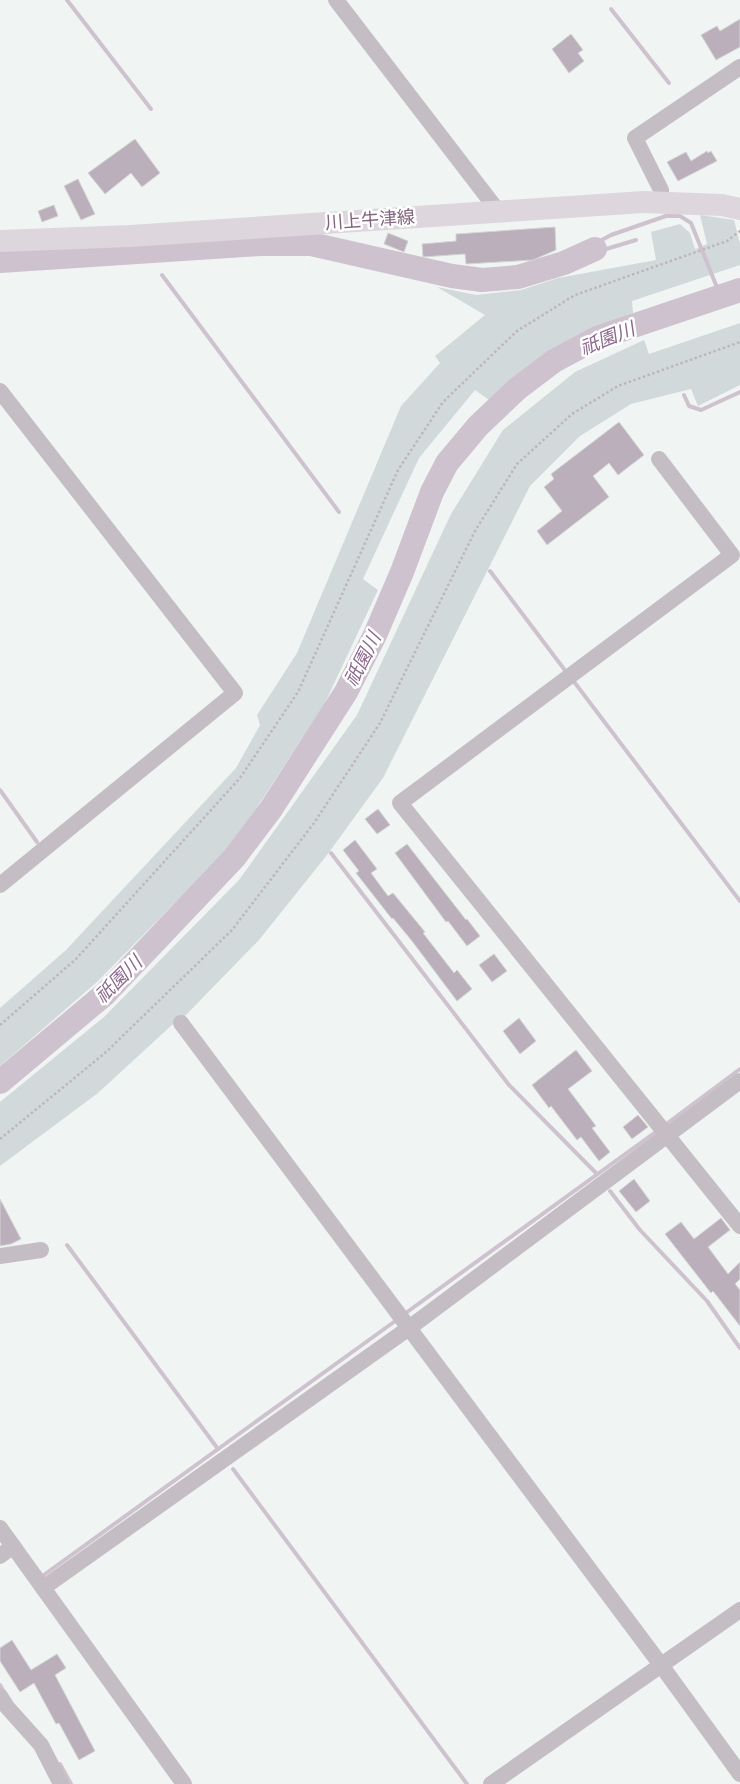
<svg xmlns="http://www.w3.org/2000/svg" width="740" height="1784" font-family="'DM Sans','Noto Sans JP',sans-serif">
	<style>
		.green { fill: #d2d9db }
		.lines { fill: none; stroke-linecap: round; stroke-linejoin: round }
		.stream { stroke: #cfc2cf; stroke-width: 4 }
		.river { stroke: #cfc2cf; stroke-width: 24 }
		.building { fill: #baafba; stroke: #d3d6d5 }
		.path { stroke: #bdb7bc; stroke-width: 2.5; stroke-dasharray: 2.5 2.5; stroke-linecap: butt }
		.street { stroke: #c5bdc4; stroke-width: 16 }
		.secondary { stroke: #ded6dd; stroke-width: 22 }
		.labels { text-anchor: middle; stroke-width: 5; stroke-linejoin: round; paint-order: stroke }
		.street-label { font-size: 18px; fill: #82637d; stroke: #fff }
		.water-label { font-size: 19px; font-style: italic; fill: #8c698d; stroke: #fff }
	</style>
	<rect width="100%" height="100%" fill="#f0f5f3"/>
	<g class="green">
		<polygon points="700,215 734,220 740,244 740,265 632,301 633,313 565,342 489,400 475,390 419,458 363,579 378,590 324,705 233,844 97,982 0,1066 0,1008 66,950 236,768 260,725 257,715 297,653 401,406 440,363 435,356 485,315 437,287 476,295 521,290 558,278 656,260 651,232 680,224 690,233 695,249 707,244"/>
		<polygon points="740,323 740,385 698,406 691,389 631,404 580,436 530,486 383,778 327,855 259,940 186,1015 173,1024 98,1093 0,1166 0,1102 104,1017 239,880 357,715 451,514 503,430 575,372 644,340 649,354"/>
	</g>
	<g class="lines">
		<g class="stream">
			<polyline points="67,0 151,109"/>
			<polyline points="611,9 669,83"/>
			<polyline points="636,240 603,250 595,249 600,241 611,235 666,216 680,216 691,223 716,285 722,297"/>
			<polyline points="162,275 339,512"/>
			<polyline points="684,395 689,406 701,410 740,392"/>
			<polyline points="490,571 564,669"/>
			<polyline points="575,683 740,901"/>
			<polyline points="0,790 37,842"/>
			<polyline points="331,853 509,1085 597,1174"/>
			<polyline points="665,1125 740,1069"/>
			<polyline points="610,1191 640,1230 707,1301 740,1348"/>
			<polyline points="67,1245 218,1449"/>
			<polyline points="403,1315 657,1131"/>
			<polyline points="233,1469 467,1784"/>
			<polyline points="41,1577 398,1319"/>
			<polyline points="0,1685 4,1692"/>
			<polyline points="60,1764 71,1784"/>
		</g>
		<g class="river">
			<polyline points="0,261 261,244 311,244 452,276 482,280 518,277 564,263 595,249"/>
			<polyline points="0,1082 105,994 234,858 271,809 346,692 375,635 402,572 432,492 447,463 478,426 517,389 554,361 597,338 740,290"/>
		</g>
	</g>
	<g class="building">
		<polygon points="740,19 740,47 716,60 701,35 717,26 720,31"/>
		<polygon points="571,34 583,50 578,53 584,61 569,73 552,49"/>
		<polygon points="135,139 160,173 142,187 131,173 105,194 88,173"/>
		<polygon points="707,151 708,153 711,151 717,161 678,181 667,162 686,152 691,161"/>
		<polygon points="78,179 95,214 81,220 64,186"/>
		<polygon points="54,205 58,216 42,222 38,211"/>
		<polygon points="555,227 556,250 533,260 466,264 465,254 423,257 422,244 456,241 456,234"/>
		<polygon points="388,233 408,241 404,252 384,244"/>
		<polygon points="619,422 644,455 618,475 609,463 593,476 609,497 547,545 537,531 562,511 544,487 554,479 551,474"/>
		<polygon points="378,809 390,825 377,834 365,819"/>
		<polygon points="355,840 377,869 371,873 388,896 393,893 425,932 423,933 454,973 457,970 472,989 457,1001 412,941 393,918 392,919 356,873 359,871 343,850"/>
		<polygon points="407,844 466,920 467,919 480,936 467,946 448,921 446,922 395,853"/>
		<polygon points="494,954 507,971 492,982 479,965"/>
		<polygon points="519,1018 536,1041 520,1054 503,1031"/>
		<polygon points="576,1050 592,1071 568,1089 596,1126 592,1128 610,1152 599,1161 581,1137 577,1140 551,1106 549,1108 532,1085"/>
		<polygon points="638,1115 648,1127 632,1139 623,1127"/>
		<polygon points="634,1179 650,1201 636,1212 619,1191"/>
		<polygon points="0,1199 21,1239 11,1244 0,1246"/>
		<polygon points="721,1218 730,1230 708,1247 728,1274 740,1262 740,1279 735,1284 740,1290 740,1326 713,1291 711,1293 665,1234 681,1222 694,1239"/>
		<polygon points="12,1640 31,1670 57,1654 66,1668 55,1675 95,1751 79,1760 59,1723 56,1724 34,1683 20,1692 0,1661 0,1648"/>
	</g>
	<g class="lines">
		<g class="path">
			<polyline points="0,1025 76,959 240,778 298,692 398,470 443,402 517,331 575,295 727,241 740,231"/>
			<polyline points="0,1139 105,1053 232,930 314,823 380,723 475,531 517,464 572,414 618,386 740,342"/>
		</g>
		<g class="street">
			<polyline points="336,0 498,211"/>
			<polyline points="661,202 661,190 635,138 740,67"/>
			<polyline points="0,391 235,693 0,885"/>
			<polyline points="659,459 732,555 400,803 740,1226"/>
			<polyline points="181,1023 661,1665 740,1774"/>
			<polyline points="0,1256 41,1250"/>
			<polyline points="0,1528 184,1784"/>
			<polyline points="0,1556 13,1546"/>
			<polyline points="43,1588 409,1328 740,1081"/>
			<polyline points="0,1696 7,1707 41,1745 61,1784"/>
			<polyline points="491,1784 740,1610"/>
		</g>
		<polyline class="secondary" points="0,241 130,236 644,202 722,205 740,209"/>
	</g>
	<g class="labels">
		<g class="street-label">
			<text transform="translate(370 220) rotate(-4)" y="6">川上牛津線</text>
		</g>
		<g class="water-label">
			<text transform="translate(607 338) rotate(-22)" y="7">祇園川</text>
			<text transform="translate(362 659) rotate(-63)" y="7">祇園川</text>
			<text transform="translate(118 979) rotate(-45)" y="7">祇園川</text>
		</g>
	</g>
</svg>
